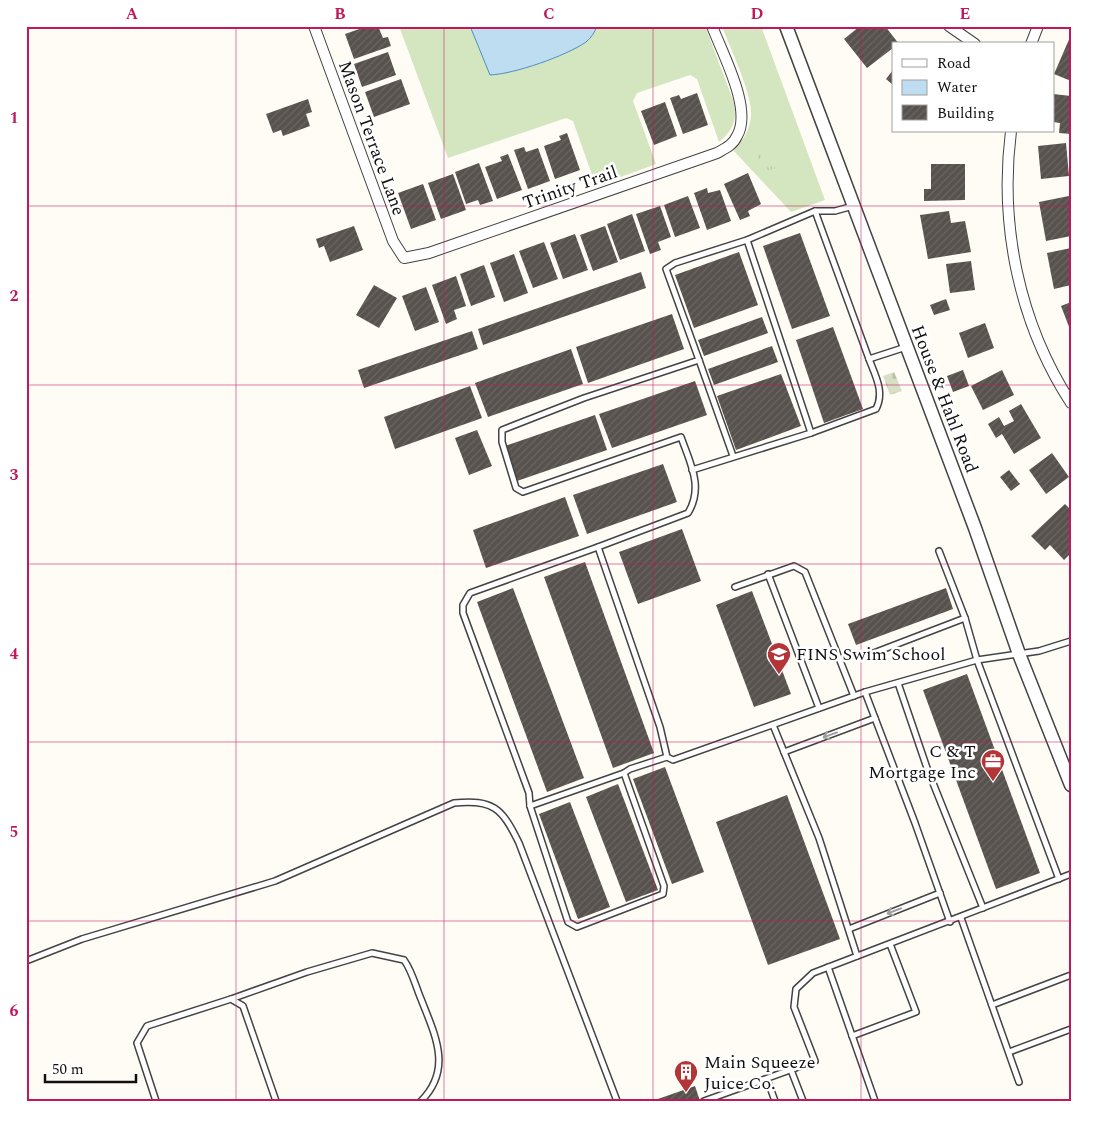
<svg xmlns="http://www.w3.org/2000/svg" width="1097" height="1127" font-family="Spectral,serif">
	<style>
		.grass { fill: #d3e6c0 }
		.cemetery { fill: url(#cemetery-stones) }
		.park { fill: url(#park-tufts) }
		.water { fill: #beddf1; stroke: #4c90c1 }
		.building { fill: url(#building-hatch) }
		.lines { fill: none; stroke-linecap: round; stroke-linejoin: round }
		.service-casing { stroke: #434343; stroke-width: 8 }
		.minor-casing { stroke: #434343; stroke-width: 12 }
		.tertiary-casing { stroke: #434343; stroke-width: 15 }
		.service { stroke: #fff; stroke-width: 5 }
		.minor { stroke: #fff; stroke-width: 10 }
		.tertiary { stroke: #fff; stroke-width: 12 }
		.oneway { stroke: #9f9f9f }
		.grid { fill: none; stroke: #c2185b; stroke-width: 1; stroke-opacity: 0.55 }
		.labels { text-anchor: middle; stroke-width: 5; stroke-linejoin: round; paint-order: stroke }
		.street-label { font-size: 18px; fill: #101010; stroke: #fff }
		.poi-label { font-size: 18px; fill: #101010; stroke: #fff; text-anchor: start }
		.neatline { fill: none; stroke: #c2185b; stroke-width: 2 }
		.grid-label { font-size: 16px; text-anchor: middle; font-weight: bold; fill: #c2185b }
	</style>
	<defs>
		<pattern id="cemetery-stones" width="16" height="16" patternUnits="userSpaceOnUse" patternTransform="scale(1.25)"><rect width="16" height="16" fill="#d7e0c6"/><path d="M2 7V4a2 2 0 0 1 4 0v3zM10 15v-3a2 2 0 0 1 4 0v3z" fill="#b8bfa9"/></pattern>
		<pattern id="park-tufts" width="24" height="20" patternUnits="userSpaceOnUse" patternTransform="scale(1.25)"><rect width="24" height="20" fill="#d3e6c0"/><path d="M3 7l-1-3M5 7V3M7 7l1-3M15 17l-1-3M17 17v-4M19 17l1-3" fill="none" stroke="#b4c4a4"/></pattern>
		<pattern id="building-hatch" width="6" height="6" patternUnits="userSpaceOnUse" patternTransform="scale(1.25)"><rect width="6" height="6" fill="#58524e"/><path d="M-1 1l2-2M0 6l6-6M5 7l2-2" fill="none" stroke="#6b6663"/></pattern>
	</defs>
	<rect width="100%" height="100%" fill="#fefcf5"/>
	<g class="grass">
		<path d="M399 26H705L733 100C738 117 734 130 719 142L697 79 690 75 637 93 633 101 656 164 596 186 573 121 566 118 448 158Z"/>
		<path d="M722 26H761L825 200 791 212 733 150C743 141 750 130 751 116 753 95 730 48 722 26Z"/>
	</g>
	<polygon class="cemetery" points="894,372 902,391 890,395 883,376"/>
	<circle class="park" cx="769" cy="159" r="11"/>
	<path class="water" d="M470 26H597C595 32 591 38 586 42 566 56 514 74 490 75Z"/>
	<g class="building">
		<polygon points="368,26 378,26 383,38 388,37 391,46 354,59 345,34"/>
		<polygon points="860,26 885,26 899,44 893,44 893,48 867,68 844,39"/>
		<polygon points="1071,35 1071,81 1054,74"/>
		<polygon points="388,52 396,75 362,87 354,64"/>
		<polygon points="893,70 893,85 886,79"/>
		<polygon points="401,79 410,104 374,117 365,92"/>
		<polygon points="697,93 708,125 683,134 670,98 679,95 681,99"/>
		<polygon points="1053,94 1071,96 1071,134 1059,133 1060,123 1053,122"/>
		<polygon points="308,99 312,112 306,114 310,126 283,136 281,130 273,133 266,114"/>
		<polygon points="665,102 677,136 654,145 641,111"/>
		<polygon points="567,133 580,170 555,179 544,146 561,140 559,136"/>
		<polygon points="1066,143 1069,176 1041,179 1038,146"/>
		<polygon points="524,147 526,152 538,148 550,181 528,189 514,150"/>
		<polygon points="508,154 522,190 497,199 485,167 502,161 500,157"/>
		<polygon points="479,163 493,201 480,205 478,200 466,204 455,172"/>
		<polygon points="931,164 965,164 965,200 924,201 924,189 931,189"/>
		<polygon points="748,173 761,204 748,211 750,216 740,220 724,184"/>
		<polygon points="453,174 466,210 441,219 428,183"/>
		<polygon points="423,184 436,220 411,229 398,193"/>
		<polygon points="707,188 708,193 720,190 731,221 707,230 694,193"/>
		<polygon points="688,196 700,228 675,237 664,205"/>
		<polygon points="1069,196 1071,236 1046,241 1039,202"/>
		<polygon points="660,206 671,237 658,242 661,250 650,254 636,214"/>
		<polygon points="949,211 951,223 965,221 971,252 928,259 920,215"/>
		<polygon points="632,214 645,251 620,260 607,224"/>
		<polygon points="354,226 363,250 330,262 324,246 319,248 316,239"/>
		<polygon points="605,226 618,262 593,271 580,235"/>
		<polygon points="800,233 830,316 792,329 763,246"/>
		<polygon points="575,234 588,270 563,279 550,243"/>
		<polygon points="544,242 558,279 533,288 519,251"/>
		<polygon points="1071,248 1071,285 1054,289 1047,253"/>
		<polygon points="739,252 758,305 694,328 675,275"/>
		<polygon points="514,254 528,293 504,302 490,263"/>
		<polygon points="971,261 975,290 950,293 946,264"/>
		<polygon points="484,265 495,297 471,306 460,274"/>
		<polygon points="641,272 646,288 483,345 478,329"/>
		<polygon points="456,276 466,306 454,310 457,319 446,324 432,285"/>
		<polygon points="374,285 397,298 379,328 356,315"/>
		<polygon points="426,287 439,322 415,331 402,296"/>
		<polygon points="946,299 950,310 934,315 930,305"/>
		<polygon points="1071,302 1071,332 1061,306"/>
		<polygon points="672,314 684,349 588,383 576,347"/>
		<polygon points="762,317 768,333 704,356 698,340"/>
		<polygon points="985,323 994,348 968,358 959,333"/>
		<polygon points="833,327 863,409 824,423 796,340"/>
		<polygon points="472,331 478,349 364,388 358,370"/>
		<polygon points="772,346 778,362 714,385 708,369"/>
		<polygon points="571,349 583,384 488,417 475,383"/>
		<polygon points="963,370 969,386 953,392 947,376"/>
		<polygon points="1002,370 1014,395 983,410 971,386"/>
		<polygon points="781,374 801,426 736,450 717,396"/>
		<polygon points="695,381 707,415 612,448 599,414"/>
		<polygon points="470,386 482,418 395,449 384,417"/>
		<polygon points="1021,404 1041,438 1014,454 1002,434 996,438 988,424 999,417 1004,426 1014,421 1009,411"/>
		<polygon points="595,415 607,450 517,481 505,446"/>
		<polygon points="477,430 492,466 469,475 455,438"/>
		<polygon points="1052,453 1069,477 1046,494 1029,470"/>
		<polygon points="663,464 677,502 587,534 573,495"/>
		<polygon points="1009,470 1020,484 1011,491 1000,477"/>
		<polygon points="565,497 579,536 486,568 473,530"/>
		<polygon points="1065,504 1071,510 1071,553 1064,560 1050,545 1045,550 1031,536"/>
		<polygon points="682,529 701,581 638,604 619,552"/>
		<polygon points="585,562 654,753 613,768 544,577"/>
		<polygon points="513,588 584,778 547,792 477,602"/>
		<polygon points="946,588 953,609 856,645 848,624"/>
		<polygon points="752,591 791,694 754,707 716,605"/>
		<polygon points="967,674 1040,873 996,889 923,690"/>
		<polygon points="665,767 704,872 672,884 633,779"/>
		<polygon points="618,784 658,890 626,902 586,797"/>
		<polygon points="787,795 840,939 768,965 716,822"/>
		<polygon points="570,802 610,907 578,919 539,814"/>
		<polygon points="695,1086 700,1101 655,1101 655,1100"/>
	</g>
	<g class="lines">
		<g class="service-casing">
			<g id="service">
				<path d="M853 206 835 211H815L747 240 675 263 666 269 699 360 584 398 502 430V442L516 488 523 492 681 437C690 463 704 487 688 513L598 547 660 727 667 757 673 760 865 692"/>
				<polyline points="815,211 869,359 906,347"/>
				<polyline points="747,240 811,433"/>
				<polyline points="699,360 733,456"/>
				<path d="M692 470 811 433 876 409C885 392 875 375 869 359"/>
				<polyline points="598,547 470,593 463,605 463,613 529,793 530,806 568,922 577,927 663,894 664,886 624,773 630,769 667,757"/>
				<polyline points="939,551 965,618 977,660 1059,879"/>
				<polyline points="768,574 819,708"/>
				<polyline points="735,587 794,566 805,572 854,696"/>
				<polyline points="871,654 965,618"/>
				<polyline points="898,683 927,768 983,908"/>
				<polyline points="773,725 819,838 857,956"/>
				<polyline points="784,752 875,718"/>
				<polyline points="530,806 624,773"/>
				<polyline points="961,918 1019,1082"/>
				<polyline points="950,922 915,823 865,692 977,660 1039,651 1071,641"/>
				<polyline points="849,929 940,893"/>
				<path d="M26 961 82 939 275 881 454 803C493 799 502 808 519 843L617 1101"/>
				<polyline points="828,967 875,1101"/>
				<path d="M231 999 307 972 372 953 404 960C412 971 416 987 421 999 435 1035 453 1069 421 1101"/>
				<polyline points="992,1005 1071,975"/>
				<polyline points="852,1036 916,1012 890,944"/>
				<polyline points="1009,1052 1071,1029"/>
				<polyline points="791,1070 803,1101"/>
				<polyline points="767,1079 775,1101"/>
				<polyline points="156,1101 137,1043 147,1026 231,999 243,1006 276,1101"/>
				<polyline points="704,1101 815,1061 794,1007 796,989 813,973 1071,874"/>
			</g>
		</g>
		<g class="minor-casing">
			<g id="minor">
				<path d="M314 26 393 241 404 258 429 253 717 153C726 148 733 145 737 136 753 109 722 53 712 26"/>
				<polyline points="949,26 975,44"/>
				<polyline points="1031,44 1038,26"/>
				<path d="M1011 131C999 225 1019 323 1071 403"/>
			</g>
		</g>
		<g class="tertiary-casing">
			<polyline id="tertiary" points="786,26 975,528 1019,654 1071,785"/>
		</g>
		<use href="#service" class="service"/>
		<use href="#minor" class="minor"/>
		<use href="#tertiary" class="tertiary"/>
	</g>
	<defs><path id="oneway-shaft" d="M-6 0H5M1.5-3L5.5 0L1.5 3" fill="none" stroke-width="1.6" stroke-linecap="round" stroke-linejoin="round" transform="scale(1.25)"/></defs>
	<g class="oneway">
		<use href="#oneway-shaft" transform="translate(830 735) rotate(160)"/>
		<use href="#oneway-shaft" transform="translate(894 911) rotate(159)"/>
	</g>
	<path class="grid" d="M236 26V1101M444 26V1101M653 26V1101M861 26V1101M26 206H1071M26 385H1071M26 564H1071M26 742H1071M26 921H1071"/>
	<defs>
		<g id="school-pin" transform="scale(1.25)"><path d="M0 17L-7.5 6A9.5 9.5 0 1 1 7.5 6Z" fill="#b43538" stroke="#fff"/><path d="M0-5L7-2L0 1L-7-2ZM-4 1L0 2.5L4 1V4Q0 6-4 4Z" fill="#fff"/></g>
		<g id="office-pin" transform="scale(1.25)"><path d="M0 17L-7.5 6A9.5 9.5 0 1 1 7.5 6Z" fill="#b43538" stroke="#fff"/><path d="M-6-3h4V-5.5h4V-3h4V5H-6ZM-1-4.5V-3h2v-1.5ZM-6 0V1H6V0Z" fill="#fff"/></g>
		<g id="building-pin" transform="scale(1.25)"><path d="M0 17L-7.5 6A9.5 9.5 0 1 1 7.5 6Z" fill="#b43538" stroke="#fff"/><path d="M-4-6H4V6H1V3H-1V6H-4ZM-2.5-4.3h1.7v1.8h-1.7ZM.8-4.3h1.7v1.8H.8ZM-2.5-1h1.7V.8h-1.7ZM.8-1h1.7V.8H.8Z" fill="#fff"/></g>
	</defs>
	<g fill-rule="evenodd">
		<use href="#school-pin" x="779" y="654"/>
		<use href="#office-pin" x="993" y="761"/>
		<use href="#building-pin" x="686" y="1072"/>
	</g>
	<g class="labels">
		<g class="street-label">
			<text transform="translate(372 138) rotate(70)" y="6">Mason Terrace Lane</text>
			<text transform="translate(570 187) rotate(-19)" y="6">Trinity Trail</text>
			<text transform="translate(945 399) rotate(69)" y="6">House &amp; Hahl Road</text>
		</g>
		<g class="poi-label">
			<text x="796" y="660">FINS Swim School</text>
			<text x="976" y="757" text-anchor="end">C &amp; T<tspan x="976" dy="21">Mortgage Inc</tspan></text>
			<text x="704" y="1068">Main Squeeze<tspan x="704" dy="21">Juice Co.</tspan></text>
		</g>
	</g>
	<rect width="1097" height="1127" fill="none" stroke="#ffffff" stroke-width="55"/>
	<rect x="892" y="42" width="162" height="90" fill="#ffffff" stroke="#9f9f9f"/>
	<rect x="902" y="59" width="25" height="8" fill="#ffffff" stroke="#9f9f9f"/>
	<text x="937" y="68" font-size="15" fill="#101010">Road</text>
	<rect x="902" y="80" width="25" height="15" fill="#beddf1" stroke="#9f9f9f"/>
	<text x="937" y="92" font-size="15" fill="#101010">Water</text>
	<rect x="902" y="105" width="25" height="15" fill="url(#building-hatch)" stroke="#9f9f9f"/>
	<text x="937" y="118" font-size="15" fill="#101010">Building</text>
	<path d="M45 1074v8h91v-8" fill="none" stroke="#101010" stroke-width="2.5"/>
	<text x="52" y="1074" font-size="15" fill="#101010" stroke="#ffffff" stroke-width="4" paint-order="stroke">50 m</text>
	<rect x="28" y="28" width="1042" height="1072" class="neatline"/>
	<g class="grid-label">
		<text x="132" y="19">A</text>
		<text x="340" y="19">B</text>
		<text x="549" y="19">C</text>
		<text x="757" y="19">D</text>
		<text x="965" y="19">E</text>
		<text x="14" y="123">1</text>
		<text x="14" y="301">2</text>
		<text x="14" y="480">3</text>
		<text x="14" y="659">4</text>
		<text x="14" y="837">5</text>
		<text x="14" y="1016">6</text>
	</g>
</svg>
